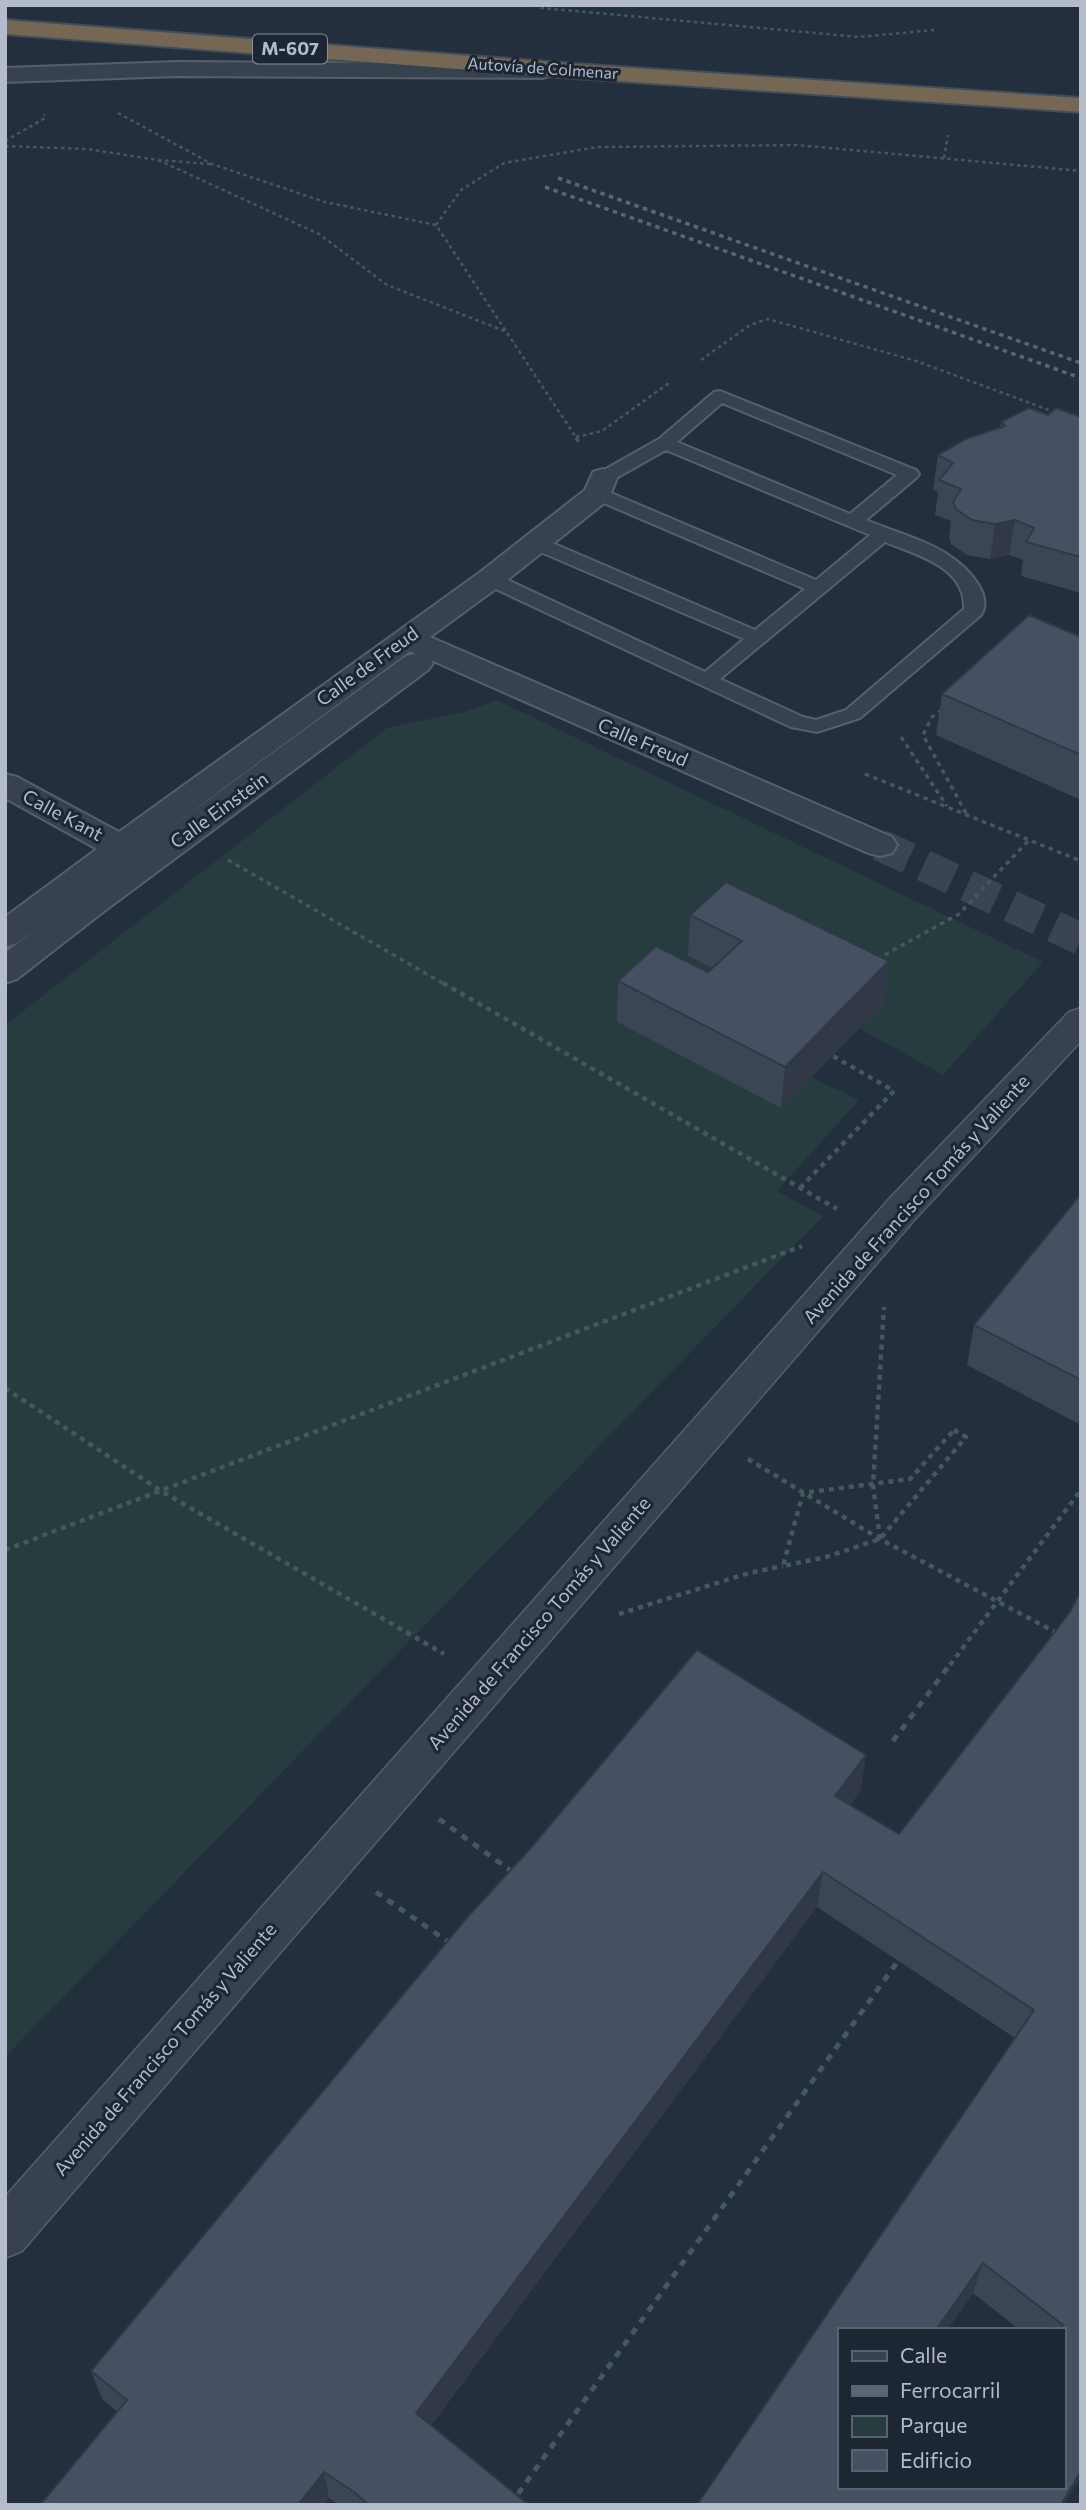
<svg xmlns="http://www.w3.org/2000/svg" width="1086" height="2510" font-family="Commissioner,sans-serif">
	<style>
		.green { fill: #263c3f }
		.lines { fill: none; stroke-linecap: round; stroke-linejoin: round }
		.minor-tunnel { stroke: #3a4453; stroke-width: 32; stroke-dasharray: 32 16; stroke-linecap: butt }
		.service-casing { stroke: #565f6c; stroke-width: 4 }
		.pedestrian-casing { stroke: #565f6c; stroke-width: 3 }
		.minor-casing { stroke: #565f6c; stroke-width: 4 }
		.motorway-casing { stroke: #434c59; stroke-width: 4 }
		.path-far3 { stroke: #44595c; stroke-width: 2.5; stroke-dasharray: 3.5 3.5; stroke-linecap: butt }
		.path-far2 { stroke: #44595c; stroke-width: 3.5; stroke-dasharray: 4.5 4.5; stroke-linecap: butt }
		.path-far1 { stroke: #44595c; stroke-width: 4.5; stroke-dasharray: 5 5; stroke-linecap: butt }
		.path { stroke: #44595c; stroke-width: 5; stroke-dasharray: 7 7; stroke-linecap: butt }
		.service { fill: #38414e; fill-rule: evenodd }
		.pedestrian { fill: #38414e; fill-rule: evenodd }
		.minor { fill: #38414e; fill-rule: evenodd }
		.motorway { fill: #746855; fill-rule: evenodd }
		.rail { stroke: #5a6575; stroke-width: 3.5; stroke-dasharray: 4.5 4.5; stroke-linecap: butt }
		.wall { fill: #3b4654; fill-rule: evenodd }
		.shaded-wall { fill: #303945 }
		.building { fill: #455162; stroke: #303945; stroke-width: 2; fill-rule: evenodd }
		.labels { text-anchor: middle; stroke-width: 6; stroke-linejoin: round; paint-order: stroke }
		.far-street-label { font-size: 16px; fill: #b4bcc9; stroke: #1d2633 }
		.shield { fill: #1d2633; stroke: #878f9c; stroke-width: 2 }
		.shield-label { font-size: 18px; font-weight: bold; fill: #b4bcc9 }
		.street-label { font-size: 19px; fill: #b4bcc9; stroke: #1d2633 }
	</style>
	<rect width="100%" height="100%" fill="#242f3e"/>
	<polygon class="green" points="497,700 1043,962 943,1075 859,1028 688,956 739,982 617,1022 781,1107 811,1077 859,1100 777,1191 823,1216 5,2057 5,1025 387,728 464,712"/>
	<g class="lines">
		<polyline class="minor-tunnel" points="880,845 1081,939"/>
		<g class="service-casing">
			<path id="service" d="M720 391 916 470 919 474 916 478 866 520C889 530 932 542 951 557 967 568 994 594 981 615L860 718 817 732 791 727 483 583 480 579 483 575H497L705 672 744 639 529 547 527 543 536 537 543 539 755 630 805 589 592 498 589 494 598 488 604 490 816 580 870 535 666 450 609 482H597L594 478 597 474 659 439 714 392ZM722 403 897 475 850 514 677 442ZM885 542C917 555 966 567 964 609L846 710 816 720 803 717 720 679Z"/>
		</g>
		<g class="pedestrian-casing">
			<polygon id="pedestrian" points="1081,1008 1081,1041 916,1218 22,2251 5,2258 5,2197 890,1198 1069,1012"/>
		</g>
		<g class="minor-casing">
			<g id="minor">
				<polygon points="177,62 542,64 550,66 554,71 550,76 542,78 177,76 5,82 5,68"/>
				<path d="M603 469 613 472 617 478 608 500 501 585 430 637 892 837 897 845 892 853 880 856 868 853 431 660 433 663 428 670 103 912 17 979 5 983V953L54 915 17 943 5 947V917L97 849 5 798V774L17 777 119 832 479 573 585 490 593 472ZM410 651 416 654 406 656 145 846Z"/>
			</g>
		</g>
		<g class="motorway-casing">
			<polygon id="motorway" points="5,20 575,64 1081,98 1081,112 575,78 5,34"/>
		</g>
		<g class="path-far3">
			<polyline points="534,5 542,8 859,37 934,30"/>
			<polyline points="118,113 212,164 325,202 436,225 577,439"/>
			<polyline points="5,141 45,118 44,114"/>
			<polyline points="5,146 87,149 158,160 210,164"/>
			<polyline points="944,158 948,135"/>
			<polyline points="158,160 319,234 387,285 507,332"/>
			<polyline points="436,225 461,190 504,163 597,147 797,145 1081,171"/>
			<polyline points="701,360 750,325 768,319 916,361 1057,413"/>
			<polyline points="576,437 602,431 669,383"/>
		</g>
		<g class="path-far2">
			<polyline points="576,438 581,445"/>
			<polyline points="942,710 932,717 923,735 967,815"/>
			<polyline points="901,737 947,806"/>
			<polyline points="865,774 1081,861"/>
			<polyline points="228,860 446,985"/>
			<polyline points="877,959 959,914 1029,840"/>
		</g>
		<g class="path-far1">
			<polyline points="443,983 837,1209"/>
			<polyline points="800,1188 894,1091 833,1056"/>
			<polyline points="5,1388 161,1491 444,1654"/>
			<polygon points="954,1430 966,1437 880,1539 826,1557 783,1566 803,1493 910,1479"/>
			<polyline points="748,1459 880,1539 1057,1633"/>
			<polyline points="880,1539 873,1485 884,1307"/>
			<polyline points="5,1550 802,1246"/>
			<polyline points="619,1614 749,1573 783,1566"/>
			<polyline points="950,1665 1081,1490"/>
		</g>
		<g class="path">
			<polyline points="893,1741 951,1663"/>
			<polyline points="439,1819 514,1873"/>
			<polyline points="376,1892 450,1943"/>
			<polyline points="510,2505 898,1961"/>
		</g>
		<use href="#service" class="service"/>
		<use href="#pedestrian" class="pedestrian"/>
		<use href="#minor" class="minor"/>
		<use href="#motorway" class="motorway"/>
		<g class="rail">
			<polyline points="558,178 1081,363"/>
			<polyline points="545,187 1081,378"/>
		</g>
	</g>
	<g class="wall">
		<polygon points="1048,415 1081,417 1081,593 1021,576 1023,560 1009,555 990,559 967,555 951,544 949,537 951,521 935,515 938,492 933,490 938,455 1000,427 1001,422"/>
		<polygon points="1081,637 1081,800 936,735 942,694"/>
		<polygon points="690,915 889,961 884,1003 781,1108 617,1022 618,981 708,972 712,968 688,956"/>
		<polygon points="1081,1194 1081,1425 967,1365 974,1325"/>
		<path d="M1081 1593V2476L1063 2505H697L1015 2038 817 1907 431 2425 529 2505H339L329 2498 324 2505H40L117 2411 102 2399 91 2371 465 1920 530 1849 697 1650 866 1755 860 1791 850 1805 899 1834 1070 1612 1076 1600ZM973 2293 1020 2330H1063V2487H839V2330H947Z"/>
	</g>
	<g class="shaded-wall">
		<polygon points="1015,520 1009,555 990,559 995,524"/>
		<polygon points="889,961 884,1003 781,1108 785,1067"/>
		<polygon points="866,1755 860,1791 829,1832 835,1796"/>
		<polygon points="823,1872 817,1907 419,2440 416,2413"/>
		<polygon points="983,2263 973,2293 947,2330 936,2330"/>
		<polygon points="1081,2471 1081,2476 1063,2505 1061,2505"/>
		<polygon points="324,2472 329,2498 324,2505 298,2505"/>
	</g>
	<g class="building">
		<polygon points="1029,408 1048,415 1056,408 1081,417 1081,557 1026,542 1034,528 1015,520 995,524 972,520 956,509 953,502 961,489 939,480 953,463 938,455 966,439 1005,426 1001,422"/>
		<polygon points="1029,615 1081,637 1081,755 942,694"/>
		<polygon points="726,882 889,961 785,1067 618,981 656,946 708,972 742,941 690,915"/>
		<polygon points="1081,1194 1081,1380 974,1325"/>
		<path d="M1081 1593V2471L1061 2505H697L1034 2010 823 1872 416 2413 529 2505H369L354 2492 324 2472 298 2505H40L127 2400 91 2371 465 1920 530 1849 697 1650 866 1755 835 1796 899 1834 1070 1612 1076 1600ZM983 2263 1063 2325 1060 2330H1063V2487H839V2330H936Z"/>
	</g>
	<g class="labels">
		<g class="far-street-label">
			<text transform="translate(543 68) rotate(4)" y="6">Autovía de Colmenar</text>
		</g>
		<rect class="shield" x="253" y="34.5" width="74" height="29" rx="5"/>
		<g class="shield-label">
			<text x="290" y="55">M-607</text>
		</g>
		<g class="street-label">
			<text transform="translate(367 666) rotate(-36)" y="7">Calle de Freud</text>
			<text transform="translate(643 742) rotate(23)" y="7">Calle Freud</text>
			<text transform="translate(219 810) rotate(-36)" y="7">Calle Einstein</text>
			<text transform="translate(63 815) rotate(28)" y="7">Calle Kant</text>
			<text transform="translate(916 1199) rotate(-48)" y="7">Avenida de Francisco Tomás y Valiente</text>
			<text transform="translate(539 1623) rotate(-49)" y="7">Avenida de Francisco Tomás y Valiente</text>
			<text transform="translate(165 2049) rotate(-49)" y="7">Avenida de Francisco Tomás y Valiente</text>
		</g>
	</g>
	<rect width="1086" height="2510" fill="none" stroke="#b4bcc9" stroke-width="14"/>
	<rect x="838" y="2328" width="228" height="161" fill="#1d2633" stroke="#59626f" stroke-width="2"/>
	<rect x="852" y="2351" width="35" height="10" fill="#38414e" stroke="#59626f" stroke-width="2"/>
	<text x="900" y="2363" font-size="21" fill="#b4bcc9">Calle</text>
	<rect x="852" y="2386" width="35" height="10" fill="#5a6575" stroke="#59626f" stroke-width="2"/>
	<text x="900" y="2398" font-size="21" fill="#b4bcc9">Ferrocarril</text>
	<rect x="852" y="2416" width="35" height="21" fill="#263c3f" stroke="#59626f" stroke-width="2"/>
	<text x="900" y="2433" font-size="21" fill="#b4bcc9">Parque</text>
	<rect x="852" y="2450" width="35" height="21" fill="#455162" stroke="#59626f" stroke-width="2"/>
	<text x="900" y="2468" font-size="21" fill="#b4bcc9">Edificio</text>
</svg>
